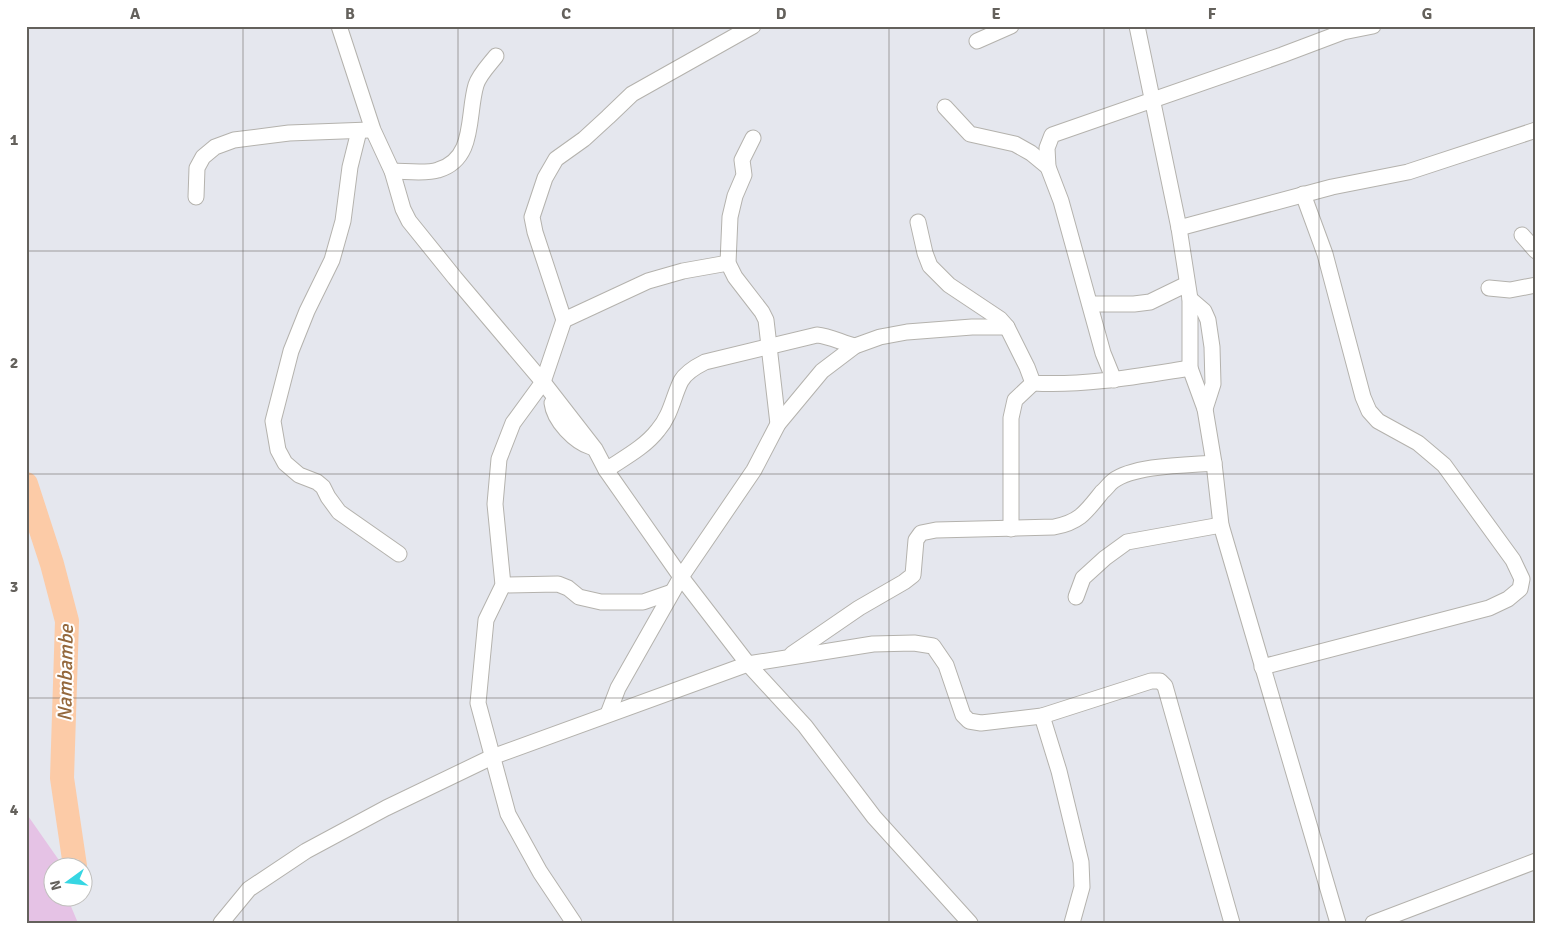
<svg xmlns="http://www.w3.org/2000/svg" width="1562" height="949" font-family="Signika,sans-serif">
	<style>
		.green { fill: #e5c2e5 }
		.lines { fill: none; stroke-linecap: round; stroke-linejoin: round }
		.river { stroke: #fccba7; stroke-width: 24 }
		.minor-casing { stroke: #b4b2ad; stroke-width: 17 }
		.minor { stroke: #fff; stroke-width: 15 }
		.grid { fill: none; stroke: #64615c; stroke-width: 1; stroke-opacity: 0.55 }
		.labels { text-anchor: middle; stroke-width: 4; stroke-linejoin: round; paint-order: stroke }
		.water-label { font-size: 20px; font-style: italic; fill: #94683c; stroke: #fff }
		.neatline { fill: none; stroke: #64615c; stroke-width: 2 }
		.grid-label { font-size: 16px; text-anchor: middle; font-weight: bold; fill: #64615c }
	</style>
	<rect width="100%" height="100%" fill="#e5e7ee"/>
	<polygon class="green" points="26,813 63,866 52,866 52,896 67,897 78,923 26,923"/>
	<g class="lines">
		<polyline class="river" points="26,484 52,564 67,621 62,778 75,866"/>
		<g class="minor-casing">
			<g id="minor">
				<polyline points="339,26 373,130 392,171 403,209 409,221 455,278 543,382 595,449 606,470 681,577 748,664 805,726 874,817 970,923"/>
				<polyline points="1137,26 1179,228 1190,299 1190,368 1205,409 1214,463 1221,525 1338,923"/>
				<polyline points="977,41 1011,26"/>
				<polyline points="945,107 970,134 1015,144 1031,153 1048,167"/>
				<polyline points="359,131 350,167 343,221 332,260 307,311 291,351 273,421 278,450 285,463 299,475 317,482 323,487 328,497 339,512 399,554"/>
				<polyline points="753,138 742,160 744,175 735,196 730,217 728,263 735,277 762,312 766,320 778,424"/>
				<path d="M392 171C405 171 426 174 438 170 476 159 467 115 476 85 479 75 489 65 496 56"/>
				<polyline points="196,197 197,168 203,157 215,147 234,140 289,133 369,130"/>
				<path d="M918 222 925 253 930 266 949 285 1000 319 1007 327 1027 367 1033 383C1086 386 1139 376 1190 368"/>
				<polyline points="1179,228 1332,187 1408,172 1536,130"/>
				<polyline points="1522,235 1536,251"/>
				<polyline points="1489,288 1510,290 1536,285"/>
				<polyline points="1190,299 1204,311 1208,320 1212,347 1213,384 1205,409"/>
				<polyline points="1090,304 1134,304 1150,302 1187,284"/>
				<polyline points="564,320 648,281 683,271 728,263"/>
				<polyline points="1114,380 1103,353 1061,201 1048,167 1047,148 1052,135 1282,55 1343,32 1373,26"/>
				<path d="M552 403C554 421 575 442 591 447"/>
				<path d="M606 470C624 458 645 447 658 430 671 415 673 397 681 381 686 372 697 366 705 362L817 335C830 336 842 343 855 346"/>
				<polyline points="1011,529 1011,418 1015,400 1033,383"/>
				<polyline points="503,585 558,584 568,588 579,597 601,602 643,602 672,592"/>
				<polyline points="1076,597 1083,578 1105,558 1127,542 1221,525"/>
				<path d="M792 654 859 608 904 582 913 575 916 540 921 533 936 530 1054 527C1080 522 1086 512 1102 492 1106 489 1109 484 1113 481 1134 465 1188 465 1214 463"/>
				<polyline points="1262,667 1489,608 1508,599 1520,589 1522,579 1513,560 1444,465 1418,443 1378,421 1369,411 1363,397 1325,254 1303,194"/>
				<polyline points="608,714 618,688 681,577 754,470 778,424 822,371 855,346 880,337 907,332 972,327 1007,327"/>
				<polyline points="1042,716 1059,771 1081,862 1082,887 1072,923"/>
				<polyline points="221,923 249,889 306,851 386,808 492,757 748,664 873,644 914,643 933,646 946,665 963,715 969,721 981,723 1042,716 1151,681 1160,681 1165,686 1232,923"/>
				<polyline points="574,923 540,872 508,814 478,703 486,620 503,585 495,504 499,459 513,423 543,382 564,320 535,232 532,217 545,178 556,159 584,139 608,117 632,94 753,26"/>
				<polyline points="1373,923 1536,861"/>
			</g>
		</g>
		<use href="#minor" class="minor"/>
	</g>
	<path class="grid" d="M243 26V923M458 26V923M673 26V923M889 26V923M1104 26V923M1319 26V923M26 251H1536M26 474H1536M26 698H1536"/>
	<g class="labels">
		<g class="water-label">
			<text transform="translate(65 673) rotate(-89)" y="7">Nambambe</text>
		</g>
	</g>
	<rect width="1562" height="949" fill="none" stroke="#ffffff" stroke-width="55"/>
	<g transform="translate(68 882) rotate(255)"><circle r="24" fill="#ffffff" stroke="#c1c0be"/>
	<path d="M0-4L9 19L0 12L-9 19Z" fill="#36d6e3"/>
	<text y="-8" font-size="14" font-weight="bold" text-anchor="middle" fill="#64615c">N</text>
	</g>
	<rect x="28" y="28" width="1506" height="894" class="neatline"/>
	<g class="grid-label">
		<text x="135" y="19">A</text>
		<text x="350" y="19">B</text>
		<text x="566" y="19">C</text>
		<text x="781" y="19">D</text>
		<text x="996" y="19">E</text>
		<text x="1212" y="19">F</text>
		<text x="1427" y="19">G</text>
		<text x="14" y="145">1</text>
		<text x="14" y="368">2</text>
		<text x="14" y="592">3</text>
		<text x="14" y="815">4</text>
	</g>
</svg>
